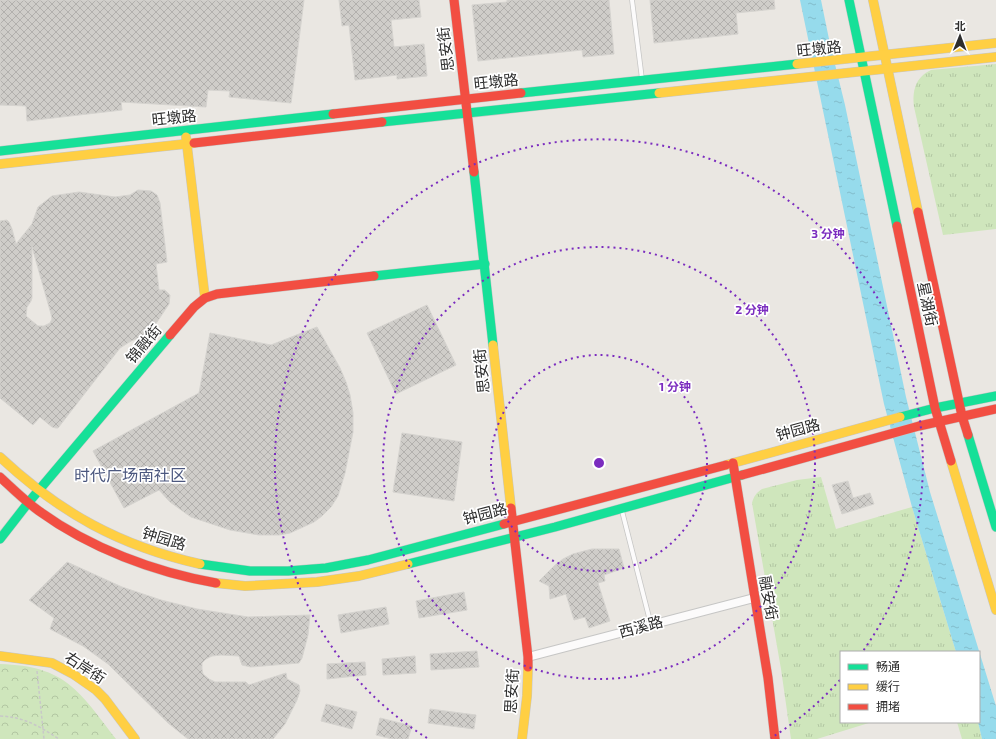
<svg xmlns="http://www.w3.org/2000/svg" width="996" height="739" font-family="'Exo 2','Noto Sans SC',sans-serif">
	<style>
		.grass { fill: url(#grass-tufts) }
		.park { fill: url(#park-crowns) }
		.water { fill: url(#water-ripples) }
		.building { fill: url(#building-cross-hatch); stroke: #d5d3cf; fill-rule: evenodd }
		.lines { fill: none; stroke-linecap: round; stroke-linejoin: round }
		.lane-casing { stroke: #c6c6c5; stroke-width: 5.5 }
		.street-casing { stroke: #c6c6c5; stroke-width: 10 }
		.fast-casing { stroke: #c6c6c5; stroke-width: 10 }
		.slow-casing { stroke: #c6c6c5; stroke-width: 10 }
		.jam-casing { stroke: #c6c6c5; stroke-width: 10 }
		.path { stroke: #c8c8c8; stroke-width: 1.5; stroke-dasharray: 3 2; stroke-linecap: butt }
		.lane { stroke: #fcfbfb; stroke-width: 4 }
		.street { stroke: #fcfbfb; stroke-width: 8 }
		.fast { stroke: #16e098; stroke-width: 9 }
		.slow { stroke: #ffcf43; stroke-width: 9 }
		.jam { stroke: #f24e42; stroke-width: 9 }
		.ring { fill: none; stroke: #7b2cbf; stroke-width: 2; stroke-dasharray: 2 4 }
		.labels { text-anchor: middle; stroke-width: 3.5; stroke-linejoin: round; paint-order: stroke }
		.street-label { font-size: 15px; fill: #2d2d2d; stroke: #fff }
		.neighbourhood-label { font-size: 16px; fill: #4c587f; stroke: #fff }
		.centre { fill: #7b2cbf; stroke: #fff; stroke-width: 2 }
		.ring-label { font-size: 12px; text-anchor: middle; font-weight: bold; fill: #7b2cbf; stroke: #fff; stroke-width: 3.5; stroke-linejoin: round; paint-order: stroke }
	</style>
	<defs>
		<pattern id="grass-tufts" width="24" height="20" patternUnits="userSpaceOnUse"><rect width="24" height="20" fill="#cfe6bc"/><path d="M3 7l-1-3M5 7V3M7 7l1-3M15 17l-1-3M17 17v-4M19 17l1-3" fill="none" stroke="#b2c6a2"/></pattern>
		<pattern id="park-crowns" width="20" height="18" patternUnits="userSpaceOnUse"><rect width="20" height="18" fill="#cfe6bc"/><path d="M2 6a3 3 0 1 1 6 0M12 15a3 3 0 1 1 6 0" fill="none" stroke="#b2c6a2"/></pattern>
		<pattern id="water-ripples" width="26" height="14" patternUnits="userSpaceOnUse"><rect width="26" height="14" fill="#96dbec"/><path d="M2 4q2-2 4 0t4 0M15 11q2-2 4 0t4 0" fill="none" stroke="#82bccb"/></pattern>
		<pattern id="building-cross-hatch" width="8" height="8" patternUnits="userSpaceOnUse"><rect width="8" height="8" fill="#cfcdc9"/><path d="M0 0l8 8M0 8l8-8" fill="none" stroke="#b2b0ad"/></pattern>
	</defs>
	<rect width="100%" height="100%" fill="#eae7e2"/>
	<g class="grass">
		<path d="M996 64V229L943 235 914 107C912 92 915 77 931 70Z"/>
		<path d="M821 477 836 529 912 507 956 652H841V722H872L817 739H791L781 669 752 503C754 496 756 493 762 489L797 480Z"/>
		<polygon points="957,722 978,722 982,739 962,739"/>
	</g>
	<path class="park" d="M0 664C66 666 79 691 116 739H0Z"/>
	<polygon class="water" points="800,0 821,0 830,44 845,105 906,397 930,492 996,706 996,739 982,739 978,722 979,722 979,652 956,652 912,507 884,404"/>
	<g class="building">
		<polygon points="0,0 304,0 291,103 229,97 230,91 208,90 206,107 121,102 122,110 27,121 26,106 0,105"/>
		<polygon points="339,0 419,0 421,17 391,20 394,47 424,44 427,76 397,79 397,75 355,80 349,25 342,26"/>
		<polygon points="507,0 609,0 614,54 583,57 582,50 478,61 472,5 507,2"/>
		<polygon points="650,0 774,0 775,9 736,13 738,34 654,43"/>
		<path d="M138 190 151 191 157 195 160 203 167 262 156 264 159 290H165L170 295 169 304 153 328 143 336 131 341 120 348 58 428H56L52 427 40 417 33 425 0 398V221L7 220 9 222 12 229 16 244 32 224 38 207 52 196 79 192 115 197 130 195ZM32 247 51 314 52 319 50 323 44 326H38L26 316 27 307 31 301 32 298Z"/>
		<polygon points="427,305 456,365 396,394 367,333"/>
		<polygon points="317,327 340,368 346,382 350,395 353,413 353,432 345,473 338,496 331,507 322,516 314,522 290,533 279,535 259,535 230,530 191,517 170,502 159,490 124,508 93,451 199,393 210,333 271,345"/>
		<polygon points="402,433 462,442 454,501 393,492"/>
		<polygon points="848,481 853,498 870,493 874,504 842,514 832,485"/>
		<polygon points="592,549 619,549 624,568 604,575 605,581 598,583 610,621 589,628 585,617 574,620 566,594 550,599 549,586 539,581 554,566 563,559 573,554"/>
		<polygon points="67,562 122,587 161,600 197,609 248,617 310,615 308,635 302,658 299,663 251,667 242,665 239,656 221,655 212,656 206,659 202,663 202,669 203,674 209,679 215,682 246,682 249,685 286,673 287,679 299,685 300,691 297,700 285,724 273,739 188,739 168,723 108,664 83,646 50,629 54,618 29,600"/>
		<polygon points="464,592 467,610 419,618 416,601"/>
		<polygon points="386,607 389,624 341,633 338,615"/>
		<polygon points="477,651 479,667 431,670 430,654"/>
		<polygon points="415,656 416,673 383,675 382,659"/>
		<polygon points="365,662 366,675 327,679 327,664"/>
		<polygon points="326,704 357,712 352,729 321,721"/>
		<polygon points="430,709 476,715 474,729 428,723"/>
		<polygon points="380,718 412,726 408,739 392,739 376,735"/>
	</g>
	<g class="lines">
		<g class="lane-casing">
			<g id="lane">
				<polyline points="632,0 642,79"/>
				<polyline points="622,511 651,625"/>
			</g>
		</g>
		<g class="street-casing">
			<polyline id="street" points="528,657 754,598"/>
		</g>
		<g class="fast-casing">
			<g id="fast">
				<polyline points="849,0 897,226"/>
				<polyline points="521,93 797,64"/>
				<polyline points="382,122 659,93"/>
				<polyline points="0,151 333,114"/>
				<polyline points="474,172 493,345"/>
				<polyline points="374,276 485,264"/>
				<polyline points="900,417 935,408 996,396"/>
				<polyline points="968,435 996,527"/>
				<polyline points="0,539 28,503 170,335"/>
				<polyline points="200,564 250,571 288,571 326,568 368,560 504,524"/>
				<polyline points="408,564 555,527 742,475"/>
			</g>
		</g>
		<g class="slow-casing">
			<g id="slow">
				<polyline points="873,0 918,212"/>
				<polyline points="797,64 996,43"/>
				<polyline points="659,93 996,57"/>
				<polyline points="186,137 205,298"/>
				<polyline points="0,164 194,143"/>
				<polyline points="493,345 511,508"/>
				<path d="M0 457C60 513 120 546 200 564"/>
				<polyline points="951,461 996,610"/>
				<polyline points="726,465 900,417"/>
				<polyline points="216,583 245,586 317,582 359,576 408,564"/>
				<polyline points="0,656 52,663 73,674 96,690 105,699 135,739"/>
				<polyline points="522,739 527,696 528,667"/>
			</g>
		</g>
		<g class="jam-casing">
			<g id="jam">
				<polyline points="454,0 474,172"/>
				<polyline points="333,114 521,93"/>
				<polyline points="194,143 382,122"/>
				<polyline points="918,212 962,416 968,435"/>
				<polyline points="897,226 935,408 951,461"/>
				<polyline points="170,335 194,307 205,298 217,294 374,276"/>
				<polyline points="733,463 768,678 775,739"/>
				<polyline points="742,475 919,426 996,409"/>
				<path d="M0 477C13 489 25 501 39 511 90 548 154 572 216 583"/>
				<polyline points="511,508 528,657 528,667"/>
				<polyline points="504,524 726,465"/>
			</g>
		</g>
		<g class="path">
			<polyline points="37,671 44,739"/>
			<path d="M0 716C24 717 39 726 59 739"/>
		</g>
		<use href="#lane" class="lane"/>
		<use href="#street" class="street"/>
		<use href="#fast" class="fast"/>
		<use href="#slow" class="slow"/>
		<use href="#jam" class="jam"/>
	</g>
	<g class="ring">
		<circle cx="599" cy="463" r="108"/>
		<circle cx="599" cy="463" r="216"/>
		<path d="M840 680A324 324 0 0 1 771 738M427 738A324 324 0 1 1 863 651"/>
	</g>
	<g class="labels">
		<g class="street-label">
			<text transform="translate(446 49) rotate(-97)" y="5">思安街</text>
			<text transform="translate(819 49) rotate(-6)" y="5">旺墩路</text>
			<text transform="translate(496 82) rotate(-6)" y="5">旺墩路</text>
			<text transform="translate(174 118) rotate(-6)" y="5">旺墩路</text>
			<text transform="translate(927 304) rotate(78)" y="5">星湖街</text>
			<text transform="translate(144 344) rotate(-50)" y="5">锦融街</text>
			<text transform="translate(482 371) rotate(-96)" y="5">思安街</text>
			<text transform="translate(798 430) rotate(-15)" y="5">钟园路</text>
			<text transform="translate(485 514) rotate(-14)" y="5">钟园路</text>
			<text transform="translate(164 539) rotate(17)" y="5">钟园路</text>
			<text transform="translate(768 598) rotate(80)" y="5">融安街</text>
			<text transform="translate(641 627) rotate(-15)" y="5">西溪路</text>
			<text transform="translate(85 668) rotate(33)" y="5">右岸街</text>
			<text transform="translate(512 691) rotate(-87)" y="5">思安街</text>
		</g>
		<g class="neighbourhood-label">
			<text x="130" y="481">时代广场南社区</text>
		</g>
	</g>
	<circle cx="599" cy="463" r="6" class="centre"/>
	<g class="ring-label">
		<text x="828" y="238">3 分钟</text>
		<text x="752" y="314">2 分钟</text>
		<text x="675" y="391">1 分钟</text>
	</g>
	<rect x="840" y="651" width="140" height="72" fill="#ffffff" stroke="#ababab"/>
	<rect x="848" y="664" width="20" height="6" fill="#16e098" stroke="#ababab"/>
	<text x="876" y="671" font-size="12" fill="#2d2d2d">畅通</text>
	<rect x="848" y="684" width="20" height="6" fill="#ffcf43" stroke="#ababab"/>
	<text x="876" y="691" font-size="12" fill="#2d2d2d">缓行</text>
	<rect x="848" y="704" width="20" height="6" fill="#f24e42" stroke="#ababab"/>
	<text x="876" y="711" font-size="12" fill="#2d2d2d">拥堵</text>
	<g transform="translate(960 36) rotate(1)" stroke="#ffffff" stroke-width="3" paint-order="stroke">
	<path d="M0-3L7 15L0 10L-7 15Z" fill="#2d2d2d"/>
	<text y="-6" font-size="11" font-weight="bold" text-anchor="middle" fill="#2d2d2d">北</text>
	</g>
</svg>
